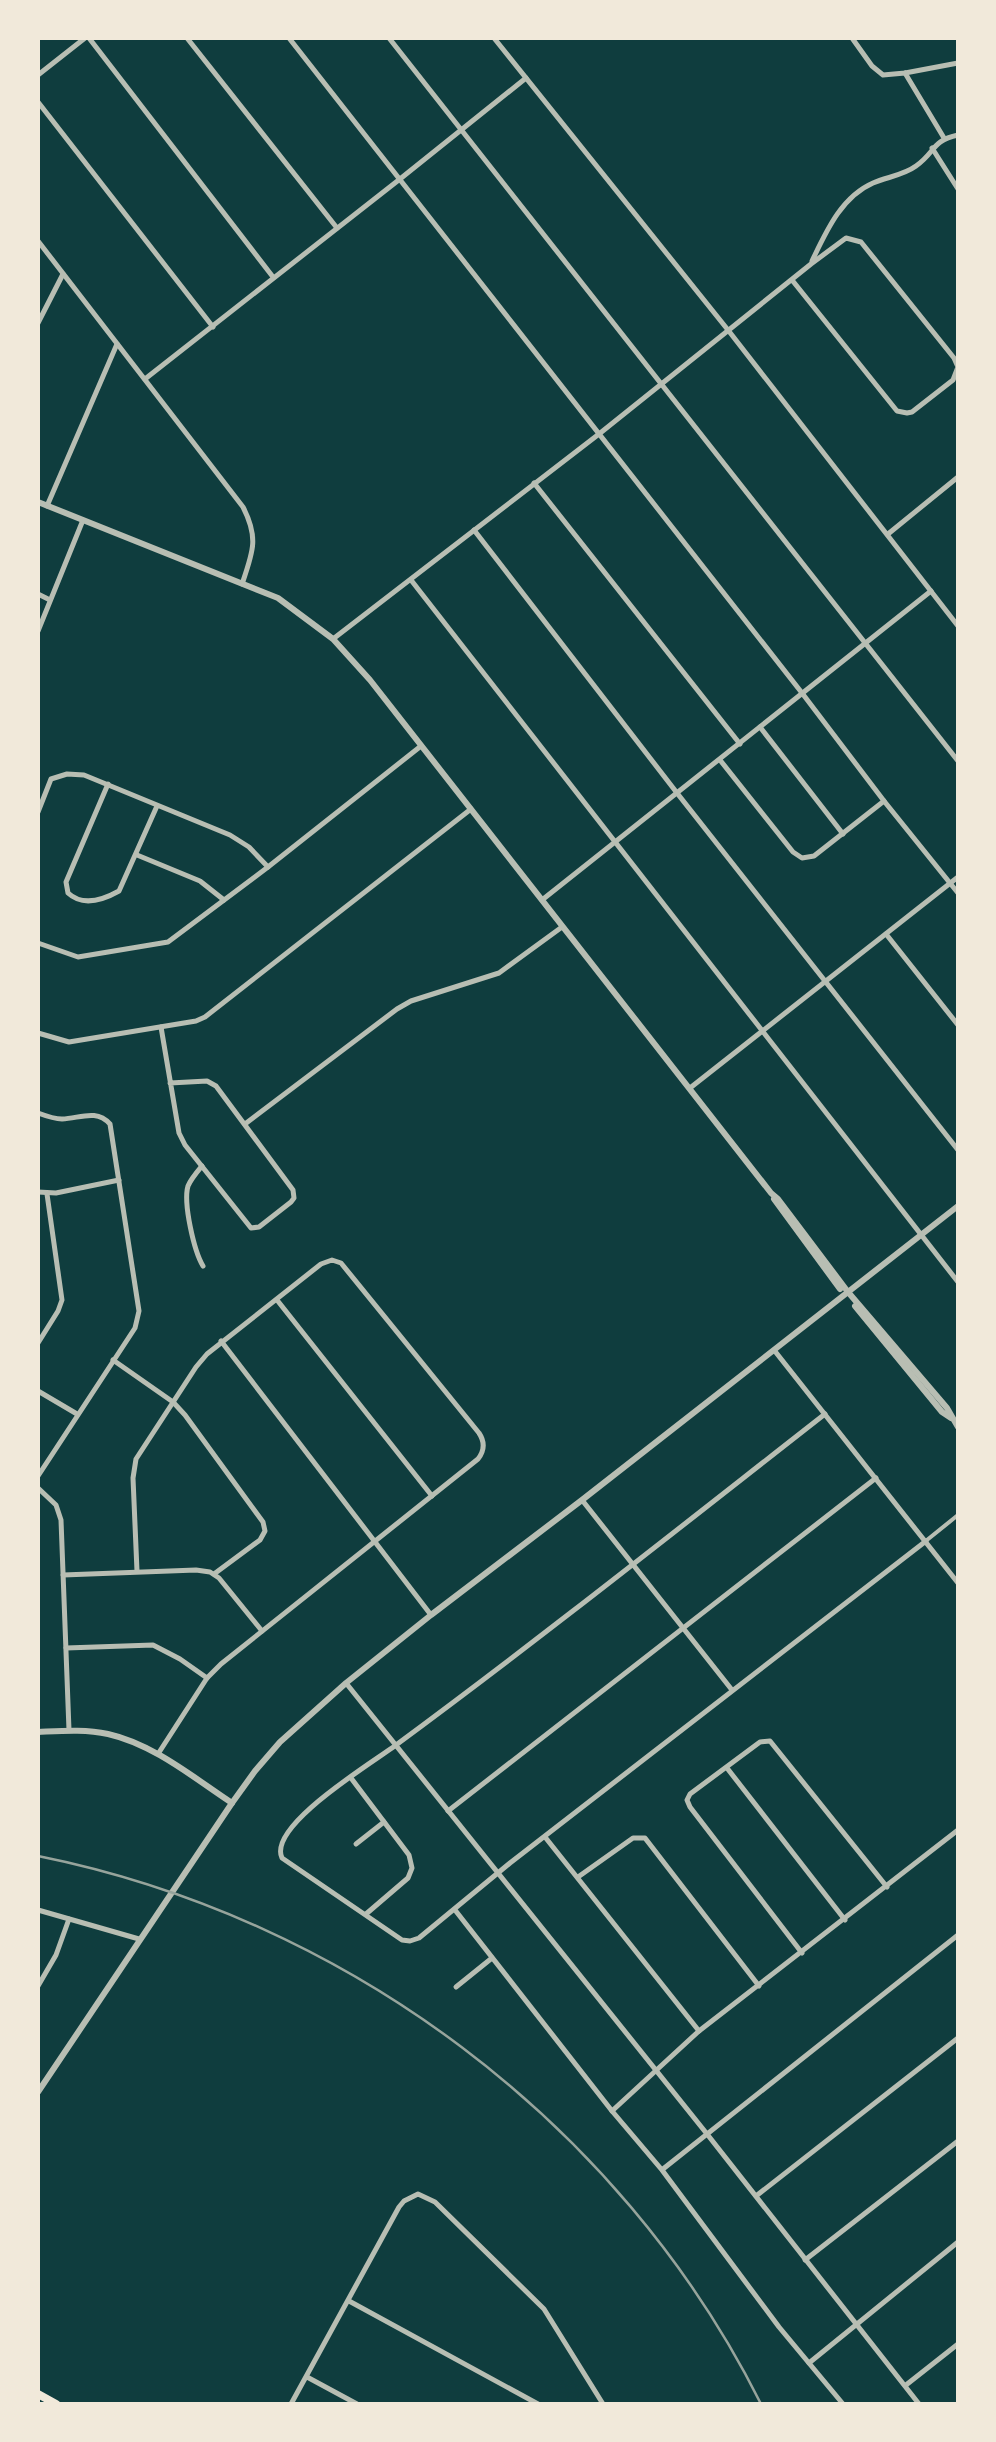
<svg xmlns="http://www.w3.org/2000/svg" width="996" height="2442" font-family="'Public Sans',sans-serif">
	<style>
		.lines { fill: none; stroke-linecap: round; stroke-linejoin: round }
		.pedestrian { stroke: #b8beb3; stroke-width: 4 }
		.minor { stroke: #b8beb3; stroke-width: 5 }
		.tertiary { stroke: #b8beb3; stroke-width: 6 }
		.primary { stroke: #f1e9da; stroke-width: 8 }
		.rail { stroke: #97a49c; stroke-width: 2.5 }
	</style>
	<rect width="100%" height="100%" fill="#0f3d3e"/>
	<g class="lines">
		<polyline class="pedestrian" points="927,1540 958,1515"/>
		<g class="minor">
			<polyline points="89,38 273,277"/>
			<polyline points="187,38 337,228"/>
			<polyline points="289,38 802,693 884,801 958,893"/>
			<polyline points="389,38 958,761"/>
			<polyline points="494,38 728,330 958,626"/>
			<polyline points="852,38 872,66 883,75 905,73 958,63"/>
			<polyline points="905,73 944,138"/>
			<polyline points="38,75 85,38"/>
			<polyline points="38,102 213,327"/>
			<polyline points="932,148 958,189"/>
			<path d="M38 241 243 507C259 538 253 552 242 584"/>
			<path d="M812 261C826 232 841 197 873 183 887 177 904 175 916 166 936 152 931 141 958 135"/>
			<polyline points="38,323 63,274"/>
			<polyline points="145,379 400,179 526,78"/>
			<polyline points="534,483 740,744"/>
			<polyline points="47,506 117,344"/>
			<polyline points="474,530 677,793 958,1150"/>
			<polyline points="888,534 958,477"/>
			<polyline points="411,580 958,1282"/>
			<polyline points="38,594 50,600"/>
			<polyline points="38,631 83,520"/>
			<polyline points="333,639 599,434 811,264 846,238 861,242 954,358 958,367 953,380 912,412 907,413 897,411 792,280"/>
			<polyline points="760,727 843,834"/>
			<polyline points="720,760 793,852 802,858 814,856 884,801"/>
			<path d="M108 784 66 882 68 893C83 907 103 900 119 891L157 806"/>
			<polyline points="38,812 51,779 67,774 84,775 230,835 249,847 268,867"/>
			<polyline points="137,855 200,881 224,900"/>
			<polyline points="542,900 931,591"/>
			<polyline points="886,934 958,1025"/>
			<polyline points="38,943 78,957 168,942 268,867 421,746"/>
			<polyline points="161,1027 179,1133 185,1145 251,1228 259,1227 291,1202 294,1198 293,1190 216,1086 207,1081 170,1083"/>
			<polyline points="38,1033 69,1042 196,1021 205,1017 471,809"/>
			<polyline points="690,1088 958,877"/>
			<path d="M38 1113C46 1116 54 1119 62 1119 81 1118 96 1109 110 1124L139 1311 135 1328 38 1476"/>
			<polyline points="245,1124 397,1009 411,1001 499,973 562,927"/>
			<path d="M202 1166C197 1172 191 1179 188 1186 183 1203 194 1251 203 1266"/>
			<polyline points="38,1192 56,1193 119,1180"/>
			<polyline points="277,1300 432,1496"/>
			<polyline points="221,1341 431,1615"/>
			<polyline points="38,1343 58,1311 62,1300 47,1194"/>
			<polyline points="774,1350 958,1583"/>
			<polyline points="113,1360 173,1402 185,1415 263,1522 265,1531 260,1540 214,1574"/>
			<polyline points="38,1391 77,1414"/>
			<path d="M825 1414C683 1525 541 1638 396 1745 372 1763 267 1826 282 1858L402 1940 410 1941 419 1938 510 1863 926 1541"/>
			<polyline points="38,1488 56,1505 61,1520 69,1730"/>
			<polyline points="582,1500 732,1690"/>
			<path d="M137 1571 133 1478 136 1459 196 1367 207 1354 321 1264 332 1260 341 1263 479 1433C485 1442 485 1450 478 1459L221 1664 207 1678 158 1754"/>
			<polyline points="63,1575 196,1570 210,1572 219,1578 262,1631"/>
			<polyline points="66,1648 153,1645 180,1659 207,1678"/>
			<polyline points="346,1683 707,2134 919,2404"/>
			<polyline points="727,1768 845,1920"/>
			<polyline points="351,1778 409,1855 412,1868 408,1878 366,1914"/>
			<polyline points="448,1811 876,1478"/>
			<polyline points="545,1837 699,2031"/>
			<polyline points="356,1844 384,1822"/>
			<polyline points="578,1877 633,1838 645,1838 759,1986"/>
			<polyline points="38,1910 139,1939"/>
			<polyline points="455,1910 612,2111 662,2170 779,2327 843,2404"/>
			<polyline points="802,1953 690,1807 687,1800 690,1794 760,1742 770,1741 887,1887"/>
			<polyline points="38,1986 56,1955 69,1919"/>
			<polyline points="456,1987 492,1958"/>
			<polyline points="612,2111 699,2031 958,1830"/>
			<polyline points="663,2169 958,1935"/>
			<polyline points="756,2196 958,2038"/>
			<polyline points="805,2260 958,2141"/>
			<polyline points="349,2301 538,2404"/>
			<polyline points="809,2363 958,2242"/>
			<polyline points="307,2377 357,2404"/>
			<polyline points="906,2385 958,2344"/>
			<polyline points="291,2404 399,2207 404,2201 418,2194 435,2202 544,2309 603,2404"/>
		</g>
		<g class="tertiary">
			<polyline points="38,502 278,598 333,639 370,680 771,1193 778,1199 848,1292 947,1408 958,1427"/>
			<polyline points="774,1199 840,1289"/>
			<polyline points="855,1306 942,1412 951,1418"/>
			<path d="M38 1732C61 1731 85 1729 108 1734 153 1744 194 1778 232 1803"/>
			<polyline points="38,2092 232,1803 255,1771 280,1742 346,1683 431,1615 582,1500 958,1206"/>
		</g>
		<polyline class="primary" points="38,2394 56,2404"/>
		<path class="rail" d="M38 1856C346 1918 620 2122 761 2404"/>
	</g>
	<rect width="996" height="2442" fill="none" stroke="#f1e9da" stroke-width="80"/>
</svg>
